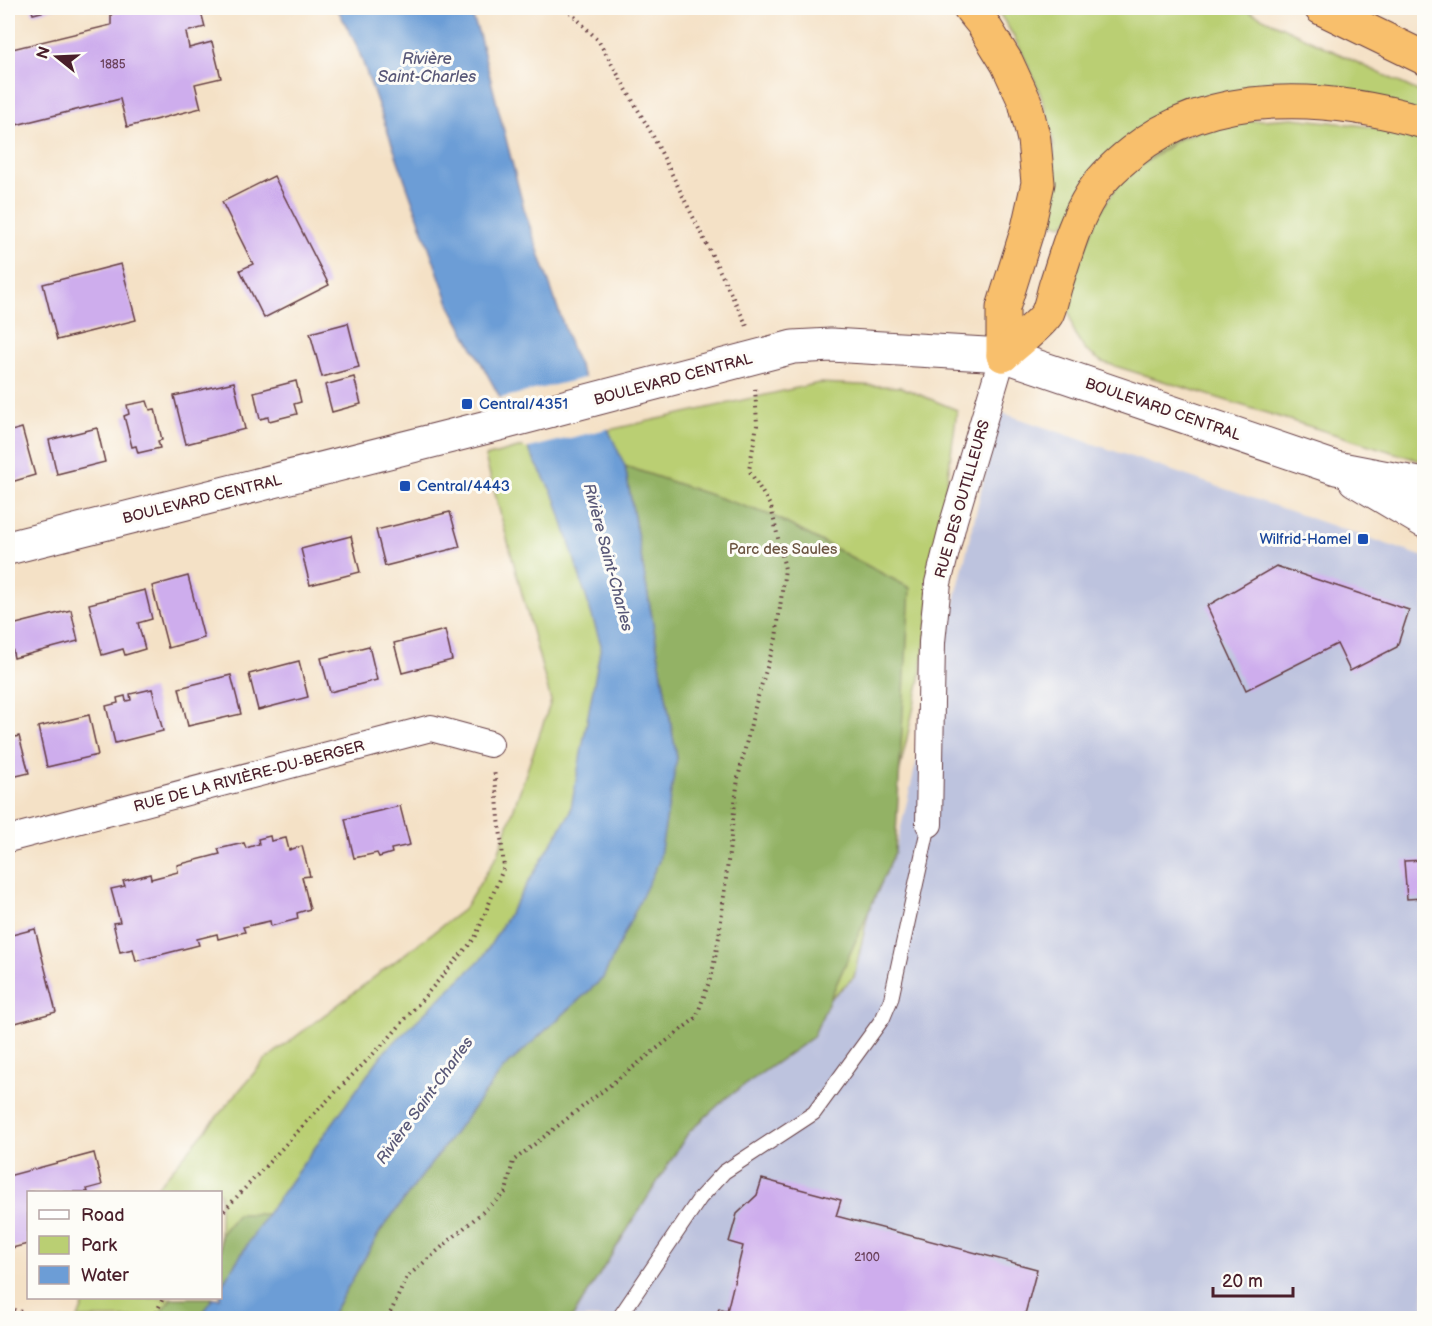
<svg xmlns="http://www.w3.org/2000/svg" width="1432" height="1326" font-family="'Balsamiq Sans',sans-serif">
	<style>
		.industrial { fill: #bdc3de }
		.green { fill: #bacf73; stroke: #82774f; stroke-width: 1.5 }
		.forest { fill: #93b265; stroke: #6e6848; stroke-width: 1.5 }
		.water { fill: #6c9dd6; stroke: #5b5e80; stroke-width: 1.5 }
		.pier { fill: #f4e1c6 }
		.building { fill: #ceaded }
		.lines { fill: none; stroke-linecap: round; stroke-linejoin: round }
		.service-casing { stroke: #643c42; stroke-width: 16 }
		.minor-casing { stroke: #643c42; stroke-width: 28 }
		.tertiary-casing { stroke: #643c42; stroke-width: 35 }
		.motorway-casing { stroke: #643c42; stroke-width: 35 }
		.path { stroke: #643c42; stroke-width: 4; stroke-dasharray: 1.5 4.5; stroke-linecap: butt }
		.service { stroke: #fff; stroke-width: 14 }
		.minor { stroke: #fff; stroke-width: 26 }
		.tertiary { stroke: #fff; stroke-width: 33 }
		.motorway { stroke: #f8bf6c; stroke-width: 33 }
		.transit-dot { fill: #1a4fb4; stroke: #fdfcf7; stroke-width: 2 }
		.labels { text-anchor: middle; stroke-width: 6; stroke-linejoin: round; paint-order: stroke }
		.number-label { font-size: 12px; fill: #6b425c }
		.street-label { font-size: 15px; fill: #4a1f2b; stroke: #fdfcf7 }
		.transit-label { font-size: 15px; fill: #164399; stroke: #fdfcf7; text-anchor: start }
		.park-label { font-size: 15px; fill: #6c5441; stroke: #fdfcf7 }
		.water-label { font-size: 16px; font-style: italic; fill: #595878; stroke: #fdfcf7 }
	</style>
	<rect width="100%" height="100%" fill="#fdfcf7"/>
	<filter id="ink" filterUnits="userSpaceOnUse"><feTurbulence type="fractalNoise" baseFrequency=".0167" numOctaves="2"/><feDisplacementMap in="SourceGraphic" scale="12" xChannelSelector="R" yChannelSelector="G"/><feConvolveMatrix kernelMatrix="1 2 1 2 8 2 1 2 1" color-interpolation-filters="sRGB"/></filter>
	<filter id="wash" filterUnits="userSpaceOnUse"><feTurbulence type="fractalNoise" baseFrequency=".008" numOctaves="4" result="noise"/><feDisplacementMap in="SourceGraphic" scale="24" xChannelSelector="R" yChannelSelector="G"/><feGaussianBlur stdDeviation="1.35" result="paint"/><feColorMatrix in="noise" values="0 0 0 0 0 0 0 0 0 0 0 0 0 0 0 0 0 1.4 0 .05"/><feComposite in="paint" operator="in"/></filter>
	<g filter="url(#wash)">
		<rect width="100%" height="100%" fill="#f4e1c6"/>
		<polygon class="industrial" points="1000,412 1424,557 1424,1318 572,1318 688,1133 726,1098 895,852"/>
		<g class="green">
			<path d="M995 8H1242L1424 94V111L1236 94 1062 225 1049 221C1052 196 1055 172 1054 147 1051 109 1018 37 995 8Z"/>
			<polygon points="1293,118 1365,126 1424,139 1424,462 1102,362 1085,350 1074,333 1069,311 1076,271 1098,215 1121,180 1179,139 1219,123"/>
			<polygon points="819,383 901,387 957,410 920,679 854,977 651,1162 545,1318 320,1318 597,973 604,431"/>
			<polygon points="533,444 563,498 607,644 576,816 489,961 210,1318 78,1318 86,1298 220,1298 220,1192 153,1192 265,1060 464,909 498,854 551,701 485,457"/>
		</g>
		<g class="forest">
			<polygon points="625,466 773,516 910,588 895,852 813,1037 726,1098 688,1133 572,1318 330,1318 381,1230 503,1069 603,978 677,758"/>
			<polygon points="237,1214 267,1214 221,1286 221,1234"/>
			<polygon points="172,1298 213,1298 200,1318 156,1318"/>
		</g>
		<polygon class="water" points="337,8 469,8 479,34 524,209 572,350 625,466 677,758 659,861 603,978 503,1069 381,1230 330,1318 200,1318 213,1298 220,1298 221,1286 267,1214 383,1053 483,957 570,813 601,645 556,500 450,306 357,46"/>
		<polygon class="pier" points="588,377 611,428 525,449 497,399"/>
		<g id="blocks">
			<g class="building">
				<polygon points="31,8 57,8 33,14"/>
				<polygon points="136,8 200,8 205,27 186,32 189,48 212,42 221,78 195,84 201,108 127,127 120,99 8,127 8,50 111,25 111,14"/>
				<polygon points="274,176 329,285 264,318 240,270 253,264 222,202"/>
				<polygon points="121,264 136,320 57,340 43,284"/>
				<polygon points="348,323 359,367 322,377 310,333"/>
				<polygon points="354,377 361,404 332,412 325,385"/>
				<polygon points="296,381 301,402 294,404 297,414 269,421 268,417 260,419 254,392"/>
				<polygon points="234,382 245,429 186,444 174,396"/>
				<polygon points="147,401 150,410 155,409 162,440 158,441 160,448 138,453 136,446 132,447 124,416 129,414 127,405"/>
				<polygon points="22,428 35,475 8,483 8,432"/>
				<polygon points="97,428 105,462 57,474 49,440"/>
				<polygon points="450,512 460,547 385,566 376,530"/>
				<polygon points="351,536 360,572 310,585 301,549"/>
				<polygon points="1276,566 1409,610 1397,647 1350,671 1337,644 1246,690 1207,606"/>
				<polygon points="188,576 204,638 168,648 152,586"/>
				<polygon points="145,590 152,619 138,623 145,649 125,655 123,649 102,655 89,604"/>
				<polygon points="71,610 78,641 14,658 8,626"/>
				<polygon points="445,630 452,660 402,673 394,643"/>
				<polygon points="369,646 377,680 330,692 321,658"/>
				<polygon points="299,661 308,697 258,710 249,674"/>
				<polygon points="231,675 241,714 188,726 179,688"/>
				<polygon points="152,689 163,731 115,743 106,706 118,703 117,698 125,696 126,701 131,700 130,694"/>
				<polygon points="89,715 98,755 47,767 38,727"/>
				<polygon points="19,736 29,773 8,778 8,739"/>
				<polygon points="400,806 410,845 391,849 392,853 379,857 377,853 354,858 345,819"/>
				<polygon points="270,836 271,841 286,838 289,850 302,846 310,876 302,877 310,909 297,913 298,919 271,926 270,921 243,927 245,932 218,939 217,934 197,939 199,945 136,961 133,949 120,952 113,923 120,922 111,889 125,886 123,881 150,874 151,879 178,872 177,865 220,854 218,849 244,843 246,848 259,844 258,839"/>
				<polygon points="1424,860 1424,900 1422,900 1422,898 1407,899 1404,861"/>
				<polygon points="35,929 56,1012 8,1025 8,936"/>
				<polygon points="94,1153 102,1185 87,1189 88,1192 28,1192 28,1244 8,1249 8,1176"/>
				<polygon points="762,1179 841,1200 836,1216 1037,1269 1024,1318 716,1318 719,1308 727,1311 743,1246 729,1242 737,1214 757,1195"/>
			</g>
		</g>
	</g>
	<g filter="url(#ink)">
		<use href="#blocks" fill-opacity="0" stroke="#643c42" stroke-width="1.5"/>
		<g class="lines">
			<g class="service-casing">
				<polyline id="service" points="619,1318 700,1198 724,1172 814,1113 883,1018 891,999 929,824"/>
			</g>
			<g class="minor-casing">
				<g id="minor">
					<polyline points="929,824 932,642 938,583 954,520 1003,355"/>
					<polyline points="8,839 431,728 490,744"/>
				</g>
			</g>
			<g class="tertiary-casing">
				<g id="tertiary">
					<polyline points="1355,480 1424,521"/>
					<polyline points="8,548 503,423 793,347 831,345 1003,355 1336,468 1424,485"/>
				</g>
			</g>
			<g class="motorway-casing">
				<g id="motorway">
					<polyline points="970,8 983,24 1007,63 1025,102 1034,140 1038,183 1028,228 1003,308 1003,355"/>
					<polyline points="1321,8 1424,58"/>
					<path d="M1003 355C1013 346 1041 324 1047 314 1051 306 1053 293 1056 284 1066 254 1074 222 1091 195 1101 178 1117 164 1132 152 1213 86 1330 95 1424 122"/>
				</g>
			</g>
			<g class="path">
				<polyline points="566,8 598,40 653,136 748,328"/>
				<polyline points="220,1215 314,1114 389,1038 475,938 504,867 494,769"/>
				<polyline points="8,1308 28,1314 34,1318"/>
				<polyline points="154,1318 163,1298"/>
				<polyline points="388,1318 407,1277 506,1192 513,1161 696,1018 712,974 719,937 738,778 756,703 776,638 785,569 771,507 749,470 757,425 755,387"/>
			</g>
			<use href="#service" class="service"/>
			<use href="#minor" class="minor"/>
			<use href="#tertiary" class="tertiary"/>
			<use href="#motorway" class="motorway"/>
		</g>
	</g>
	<g class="transit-dot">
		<rect x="461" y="398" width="12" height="12" rx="3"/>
		<rect x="399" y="480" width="12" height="12" rx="3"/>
		<rect x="1357" y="533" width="12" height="12" rx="3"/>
	</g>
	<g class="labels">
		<g class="number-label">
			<text x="113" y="68">1885</text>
			<text x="867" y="1261">2100</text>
		</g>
		<g class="street-label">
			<text transform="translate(673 379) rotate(-15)" y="5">BOULEVARD CENTRAL</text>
			<text transform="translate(1163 409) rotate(19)" y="5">BOULEVARD CENTRAL</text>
			<text transform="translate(202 499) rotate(-14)" y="5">BOULEVARD CENTRAL</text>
			<text transform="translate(962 499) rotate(-74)" y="5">RUE DES OUTILLEURS</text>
			<text transform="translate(249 776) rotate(-15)" y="5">RUE DE LA RIVIÈRE-DU-BERGER</text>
		</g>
		<g class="transit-label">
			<text x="479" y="409">Central/4351</text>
			<text x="417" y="491">Central/4443</text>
			<text x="1351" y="544" text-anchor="end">Wilfrid-Hamel</text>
		</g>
		<g class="park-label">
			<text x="783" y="554">Parc des Saules</text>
		</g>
		<g class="water-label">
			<text x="427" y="64">Rivière<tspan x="427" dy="18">Saint-Charles</tspan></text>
			<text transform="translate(609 557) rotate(75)" y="6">Rivière Saint-Charles</text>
			<text transform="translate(424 1100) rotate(-54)" y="6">Rivière Saint-Charles</text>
		</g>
	</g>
	<rect width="1432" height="1326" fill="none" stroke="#fdfcf7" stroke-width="30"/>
	<rect x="27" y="1191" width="195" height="108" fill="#fdfcf7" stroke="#b5a4a5" stroke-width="1.5"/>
	<rect x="39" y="1210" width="30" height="9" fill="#ffffff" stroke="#b5a4a5" stroke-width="1.5"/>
	<text x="81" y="1221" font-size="18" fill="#4a1f2b">Road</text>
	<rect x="39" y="1236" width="30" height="18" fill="#bacf73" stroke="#b5a4a5" stroke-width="1.5"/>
	<text x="81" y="1251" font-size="18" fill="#4a1f2b">Park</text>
	<rect x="39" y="1266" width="30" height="18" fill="#6c9dd6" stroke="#b5a4a5" stroke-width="1.5"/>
	<text x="81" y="1281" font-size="18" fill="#4a1f2b">Water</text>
	<g transform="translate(57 57) rotate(288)" stroke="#fdfcf7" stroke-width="4.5" paint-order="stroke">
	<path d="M0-4.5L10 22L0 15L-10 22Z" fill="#4a1f2b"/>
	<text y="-9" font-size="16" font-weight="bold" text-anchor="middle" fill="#4a1f2b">N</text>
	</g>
	<path d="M1213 1287v9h80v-9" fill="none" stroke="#4a1f2b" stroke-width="3"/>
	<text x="1222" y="1287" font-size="18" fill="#4a1f2b" stroke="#fdfcf7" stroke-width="4.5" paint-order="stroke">20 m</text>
</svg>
